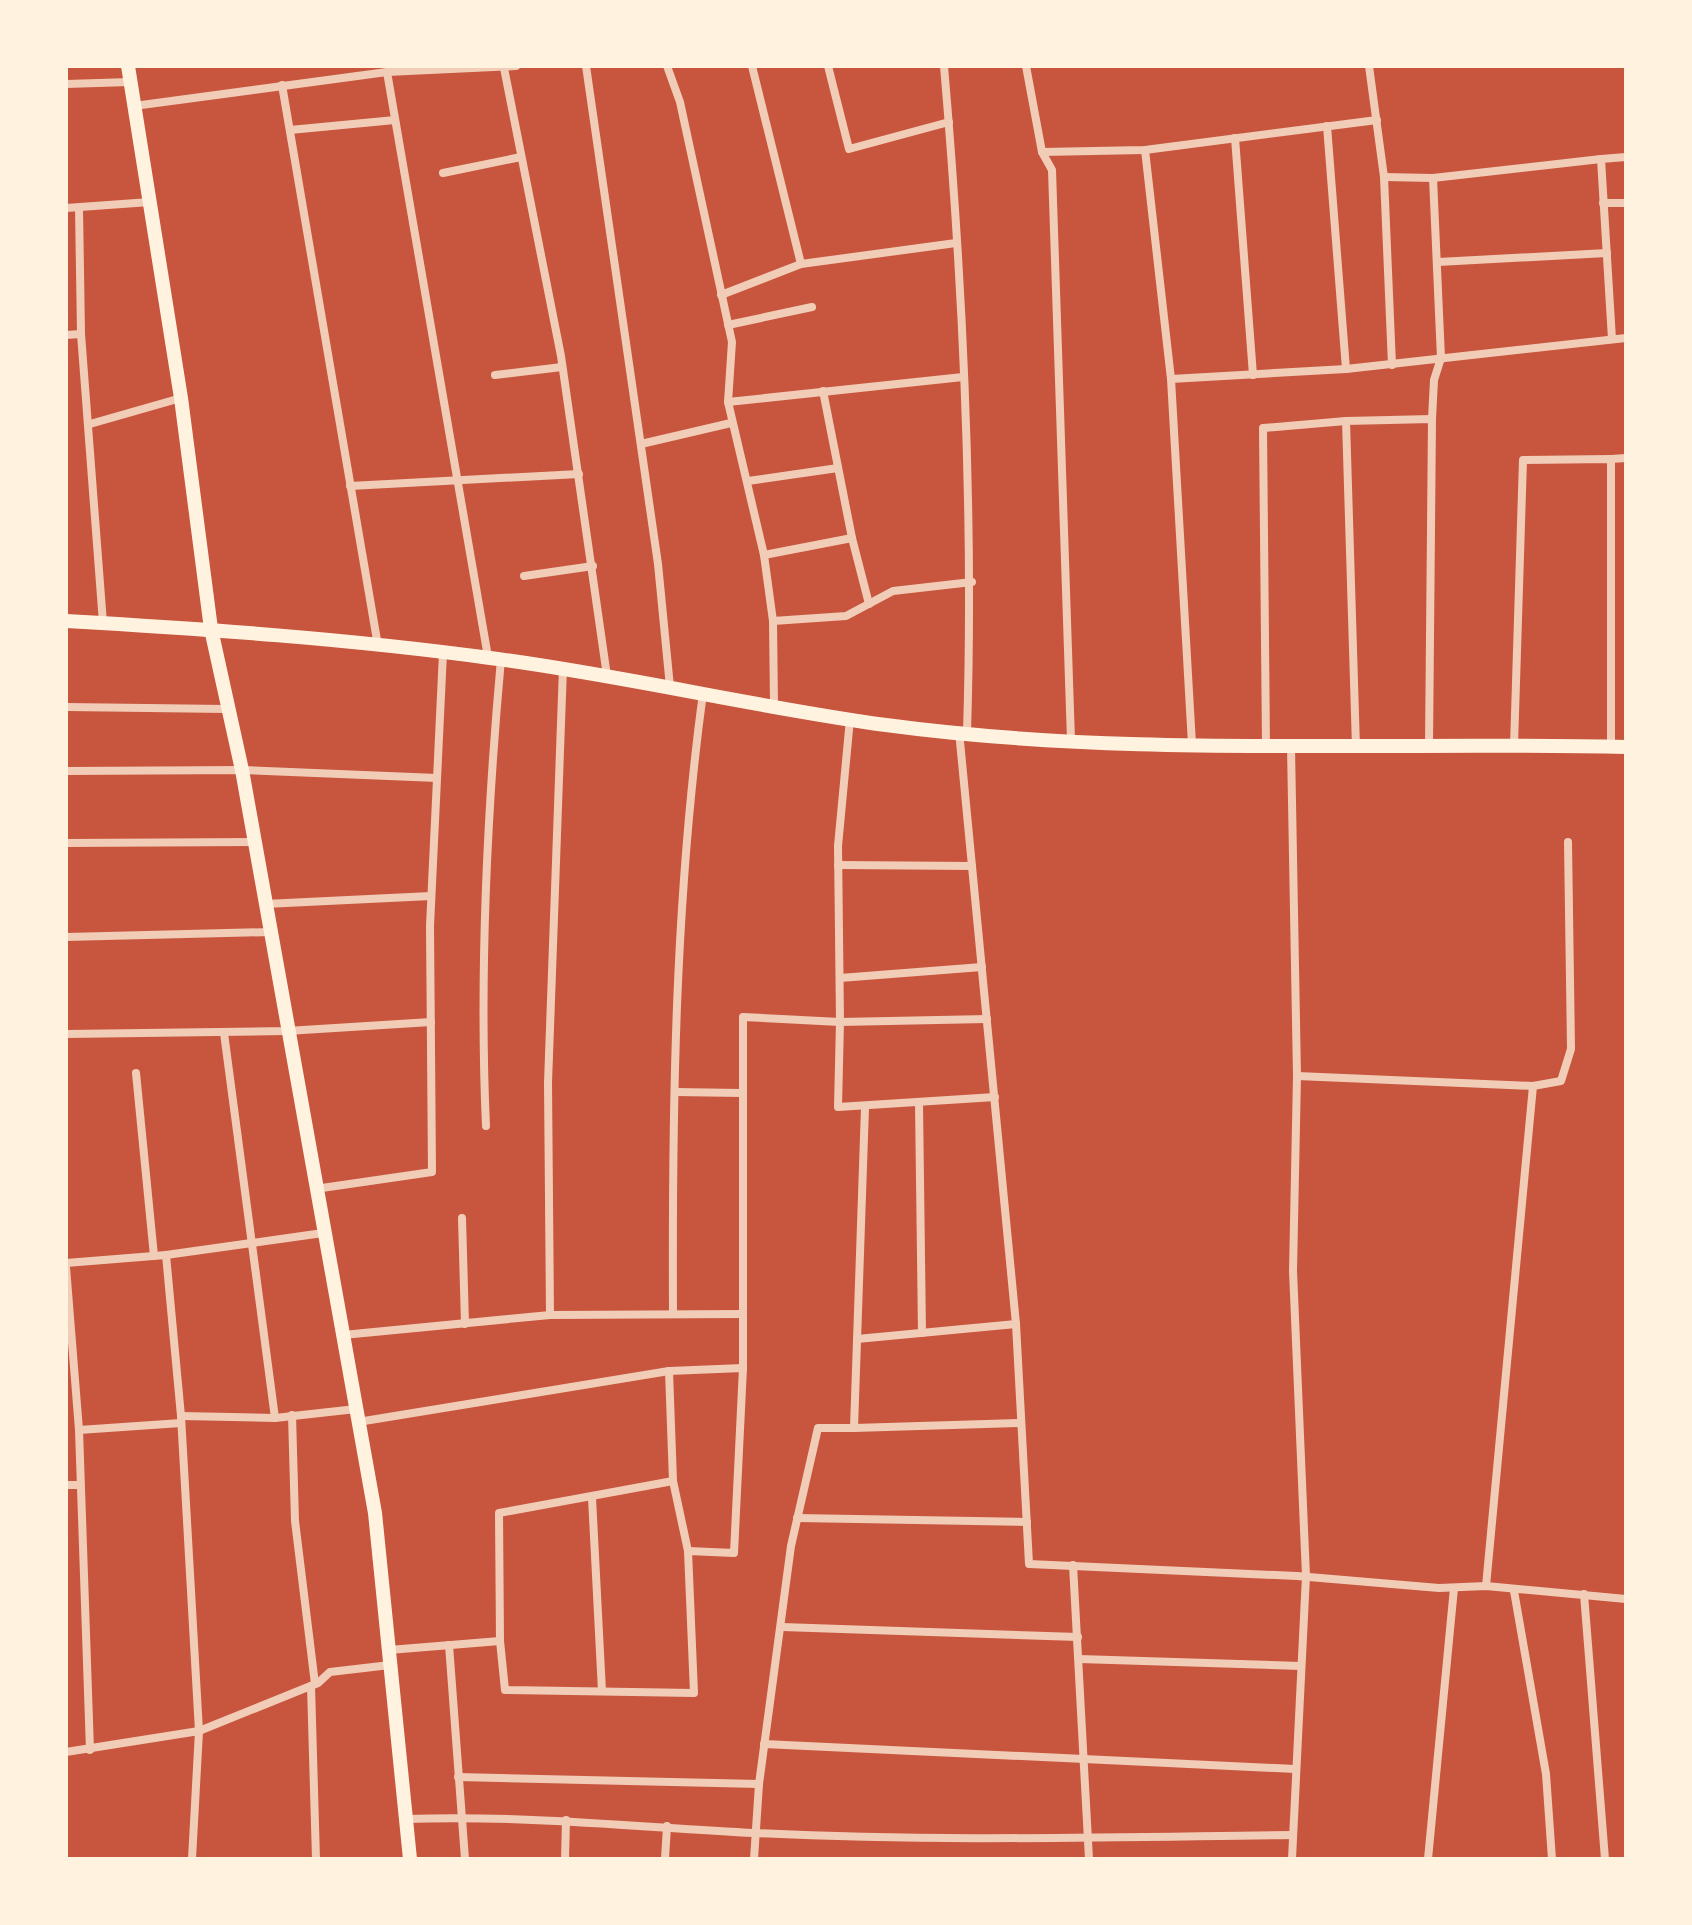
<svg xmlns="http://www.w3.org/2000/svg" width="1692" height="1925" font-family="Inter,sans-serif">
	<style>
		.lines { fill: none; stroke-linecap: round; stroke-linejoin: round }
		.minor { stroke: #f1ccb7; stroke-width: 8 }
		.secondary { stroke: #fff3e0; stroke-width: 14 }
	</style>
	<rect width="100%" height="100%" fill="#c8553d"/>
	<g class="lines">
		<g class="minor">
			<polyline points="586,66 658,564 670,687"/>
			<polyline points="667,66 680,102 732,342 728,402 764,555 773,621 774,706"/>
			<polyline points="752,66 801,264"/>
			<polyline points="828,66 849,149 949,122"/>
			<path d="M944 66C963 287 974 510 967 732"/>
			<polyline points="1026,66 1042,152 1052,170 1071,740"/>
			<polyline points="1369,66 1384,177 1392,365"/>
			<polyline points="504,68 561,356 607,676"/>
			<polyline points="387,72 488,657"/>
			<polyline points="66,84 130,82"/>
			<polyline points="282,85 378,646"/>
			<polyline points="134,106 387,72 516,66"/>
			<polyline points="1327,126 1346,369"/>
			<polyline points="290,130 395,120"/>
			<polyline points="1235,138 1253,375"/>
			<polyline points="1145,150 1171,379 1192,744"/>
			<polyline points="1042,152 1145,150 1377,120"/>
			<polyline points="443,173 521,157"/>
			<polyline points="1384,177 1433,178 1601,159"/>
			<polyline points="1603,203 1626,203"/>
			<polyline points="66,208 150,202"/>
			<polyline points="79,208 81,334 103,623"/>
			<polyline points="1438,262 1607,253"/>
			<polyline points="721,295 801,264 956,243"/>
			<polyline points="728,325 812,307"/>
			<polyline points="66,335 81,334"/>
			<polyline points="1612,339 1601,159 1626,157"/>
			<polyline points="495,375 562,367"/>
			<polyline points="1171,379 1346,369 1626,338"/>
			<polyline points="823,391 852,538 869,604"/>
			<polyline points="728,402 963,377"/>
			<polyline points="1432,419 1434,380 1441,358 1433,178"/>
			<polyline points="90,424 181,398"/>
			<polyline points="641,444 731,423"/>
			<polyline points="1611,459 1626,458"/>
			<polyline points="748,481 838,468"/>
			<polyline points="350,486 579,474"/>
			<polyline points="764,555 852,538"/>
			<polyline points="524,576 593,566"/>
			<polyline points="773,621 846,616 893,591 972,582"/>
			<polyline points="66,707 227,709"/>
			<polyline points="959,731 1016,1324 1029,1564 1297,1576 1439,1588 1486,1586 1626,1599"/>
			<polyline points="1266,746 1263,428 1346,421"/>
			<polyline points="1514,746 1523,460 1611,459 1611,747"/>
			<polyline points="1291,747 1297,1076 1293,1271 1306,1576 1292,1859"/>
			<polyline points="1356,747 1346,421 1432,419 1429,746"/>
			<polyline points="66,771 242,770 437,778"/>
			<polyline points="66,843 255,842"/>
			<polyline points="838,865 972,866"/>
			<polyline points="265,904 431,896"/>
			<polyline points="66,937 270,932"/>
			<polyline points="840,978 982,967"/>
			<polyline points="987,1019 840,1022 838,1107 995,1097"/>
			<polyline points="224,1033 275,1418"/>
			<polyline points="66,1034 287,1031 431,1022"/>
			<polyline points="136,1073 154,1256"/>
			<polyline points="1297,1076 1533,1086"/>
			<polyline points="675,1092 741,1093"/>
			<polyline points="919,1103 922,1333"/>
			<polyline points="865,1108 854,1428 1021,1423"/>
			<path d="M486 1126C479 971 487 814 501 659"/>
			<polyline points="315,1189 432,1172 430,926 443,653"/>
			<polyline points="462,1218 465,1324"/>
			<polyline points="166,1255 181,1416 199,1731 192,1859"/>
			<polyline points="66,1263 166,1255 323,1233"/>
			<polyline points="66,1267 79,1430 90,1750"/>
			<path d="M673 1314C672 1107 675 899 703 693"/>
			<polyline points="550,1315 548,1083 563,668"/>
			<polyline points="343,1335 550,1315 743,1314"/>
			<polyline points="857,1339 1016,1324"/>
			<polyline points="669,1371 673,1481 688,1551 694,1693 505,1690 500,1641 499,1513 673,1481"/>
			<polyline points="292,1415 295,1521 315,1684"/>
			<polyline points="181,1416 275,1418 356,1409"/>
			<polyline points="358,1422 669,1371 743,1368"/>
			<polyline points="79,1430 181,1423"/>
			<polyline points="66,1485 78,1485"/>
			<polyline points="592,1498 602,1691"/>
			<polyline points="797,1518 1027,1522"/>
			<polyline points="688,1551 734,1553 743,1368 743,1017 840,1022 838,846 850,719"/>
			<polyline points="1073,1565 1089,1859"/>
			<polyline points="1486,1586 1533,1086 1561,1081 1571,1049 1568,842"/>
			<polyline points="1514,1591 1546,1774 1552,1859"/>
			<polyline points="1584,1594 1605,1859"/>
			<polyline points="782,1627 1078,1637"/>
			<polyline points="449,1645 465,1859"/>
			<polyline points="389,1650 500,1641"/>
			<polyline points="1079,1659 1301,1666"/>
			<polyline points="311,1686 316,1859"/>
			<polyline points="764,1744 1295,1769"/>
			<polyline points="66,1752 199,1731 318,1683 330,1672 390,1665"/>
			<polyline points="458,1777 759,1784"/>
			<path d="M406 1819C523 1815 638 1827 755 1833 934 1842 1114 1837 1293 1835"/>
			<polyline points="565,1859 566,1820"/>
			<polyline points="665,1859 667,1826"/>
			<polyline points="754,1859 759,1784 791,1546 818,1428 854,1428"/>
			<polyline points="1428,1859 1454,1588"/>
		</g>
		<g class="secondary">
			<polyline points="128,66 181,398 211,629 242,770 375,1513 410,1859"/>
			<path d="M66 621C207 629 349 639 490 658 623 675 753 707 886 725 1131 758 1380 741 1626 747"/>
		</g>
	</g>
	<rect width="1692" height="1925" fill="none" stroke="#fff3e0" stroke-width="136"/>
</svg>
